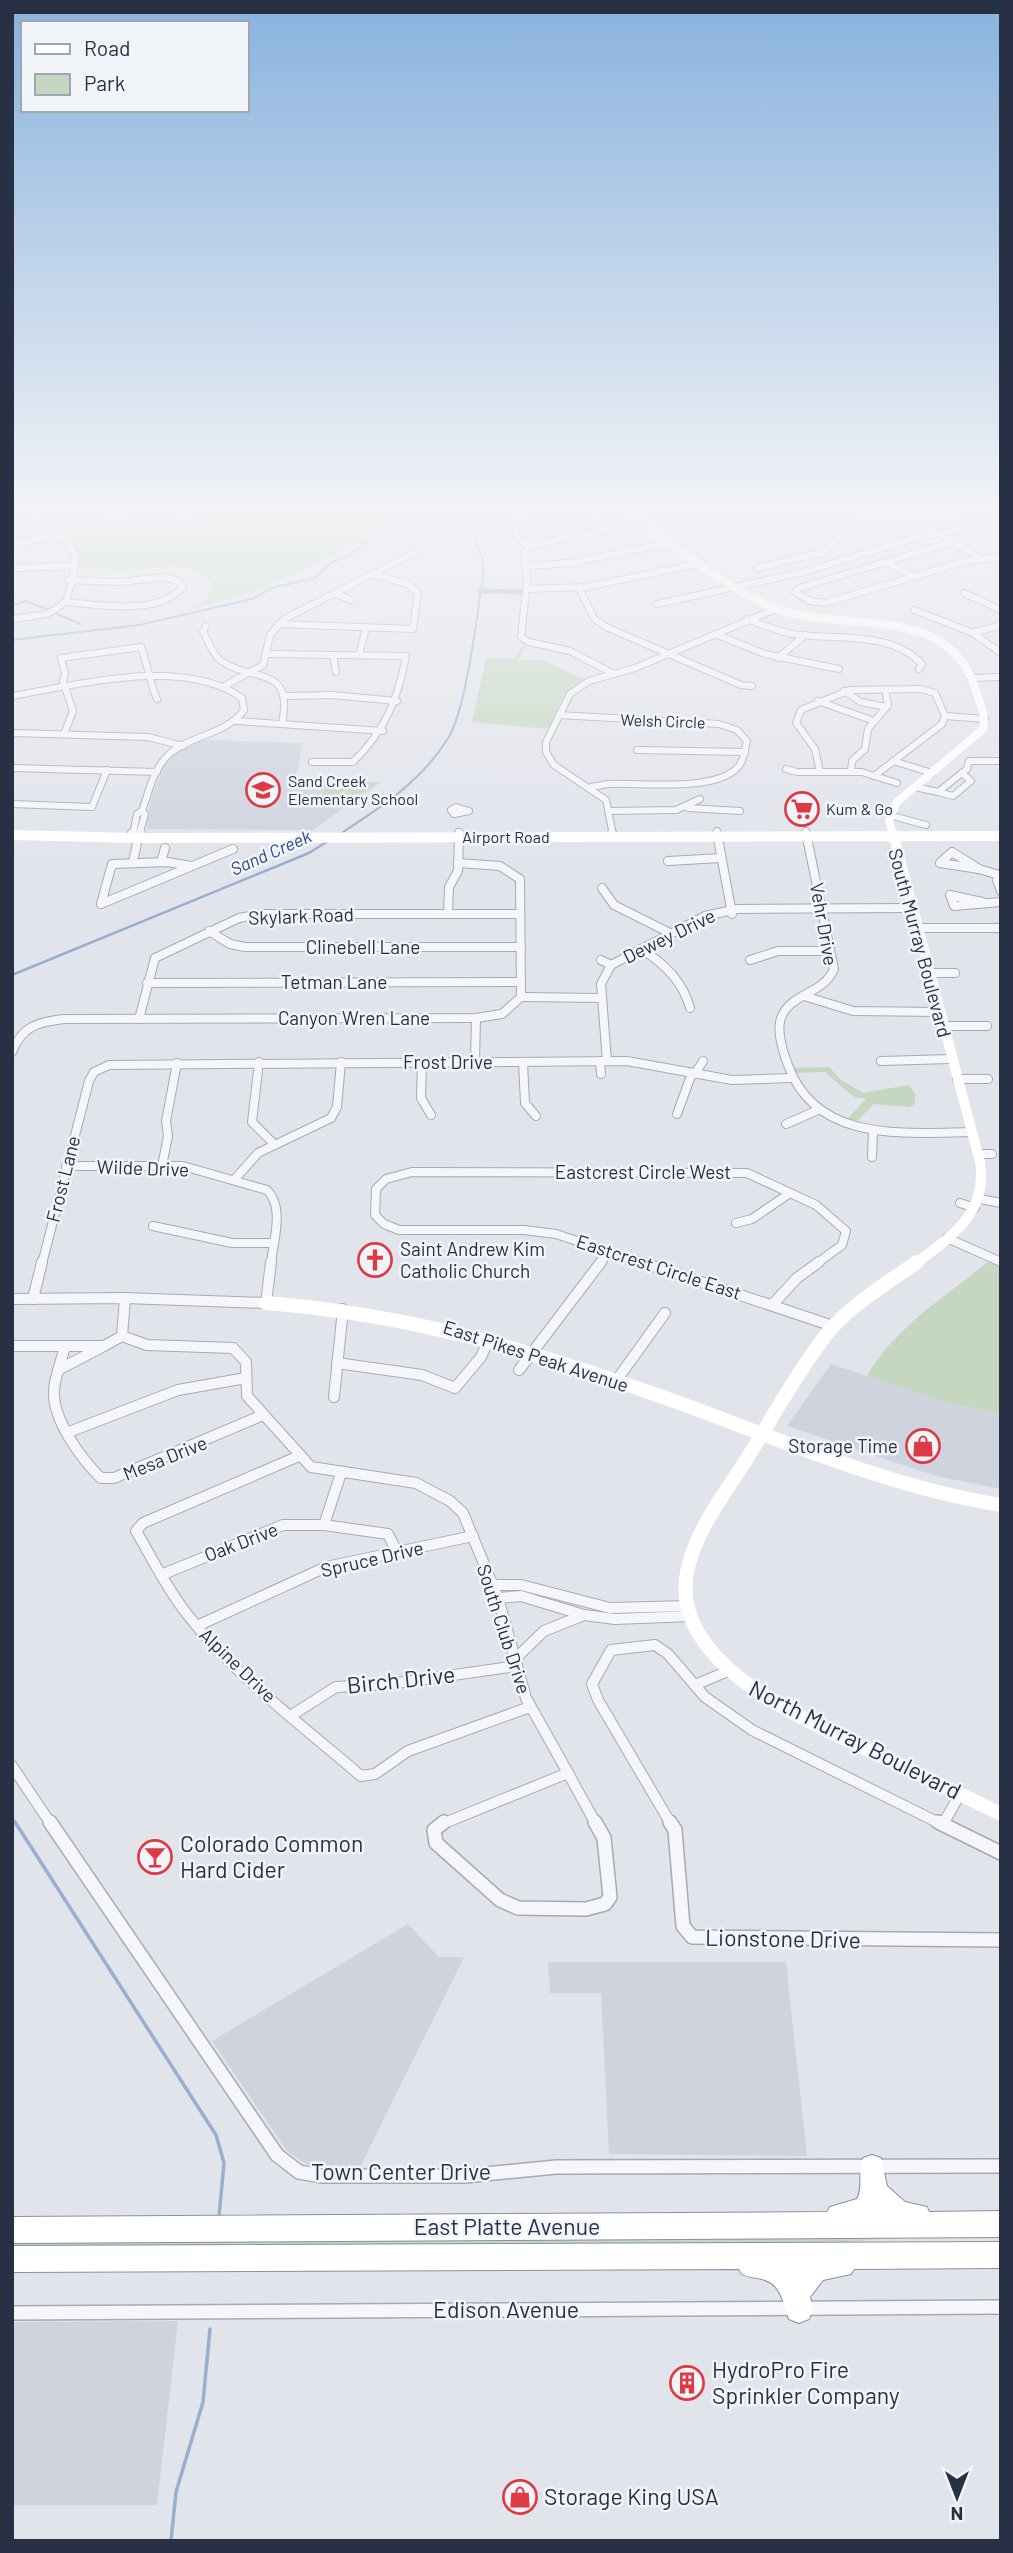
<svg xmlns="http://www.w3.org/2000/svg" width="1013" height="2553" font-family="Barlow,sans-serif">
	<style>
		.built { fill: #cfd3de }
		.green { fill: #c5d6c1 }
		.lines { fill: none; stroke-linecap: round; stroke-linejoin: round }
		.stream-far2 { stroke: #99afcf; stroke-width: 2 }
		.stream-far1 { stroke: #99afcf; stroke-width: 2.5 }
		.stream { stroke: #99afcf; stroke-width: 3.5 }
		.canal { stroke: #99afcf; stroke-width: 5 }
		.street-far3-casing { stroke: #a5aab6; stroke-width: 8 }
		.street-far2-casing { stroke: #a5aab6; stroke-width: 10 }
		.street-far1-casing { stroke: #a5aab6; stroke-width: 12 }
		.street-casing { stroke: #a5aab6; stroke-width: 16 }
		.highway-casing { stroke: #8790a4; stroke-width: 2 }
		.street-far3 { stroke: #f5f6f9; stroke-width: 6 }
		.street-far2 { stroke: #f5f6f9; stroke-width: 8 }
		.street-far1 { stroke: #f5f6f9; stroke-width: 10 }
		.street { stroke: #f5f6f9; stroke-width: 13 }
		.secondary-far2 { stroke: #fff; stroke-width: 8 }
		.secondary-far1 { stroke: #fff; stroke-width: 10 }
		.secondary { stroke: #fff; stroke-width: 14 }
		.highway { fill: #fff; fill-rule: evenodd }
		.labels { text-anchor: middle; stroke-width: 5; stroke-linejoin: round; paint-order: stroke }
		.far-street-label { font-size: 16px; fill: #273045; stroke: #f1f4f8 }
		.far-poi-label { font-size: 16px; fill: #273045; stroke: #f1f4f8; text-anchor: start }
		.far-water-label { font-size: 18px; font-style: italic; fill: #2d4a7e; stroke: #f1f4f8 }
		.street-label { font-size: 19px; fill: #273045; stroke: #f1f4f8 }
		.poi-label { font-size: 19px; fill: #273045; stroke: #f1f4f8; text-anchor: start }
		.near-street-label { font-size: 23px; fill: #273045; stroke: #f1f4f8 }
		.near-poi-label { font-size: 23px; fill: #273045; stroke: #f1f4f8; text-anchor: start }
	</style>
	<rect width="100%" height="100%" fill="#e1e4eb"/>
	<g class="built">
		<polygon points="232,505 310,505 291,519"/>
		<polygon points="203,740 303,743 295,781 381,782 313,830 146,829 151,798 164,765 177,752"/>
		<polygon points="831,1364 949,1403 1001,1414 1001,1489 936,1476 787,1426"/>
		<polygon points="408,1924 439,1957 464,1957 360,2167 306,2164 287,2151 212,2041"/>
		<polygon points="548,1962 786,1962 807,2156 609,2154 601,1993 550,1993"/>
		<polygon points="178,2321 157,2505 12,2505 12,2322"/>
	</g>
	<g class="green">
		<path d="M310 505H412C344 551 274 591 193 608L206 600 213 587C200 553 146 571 121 571 106 571 91 569 76 568L78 553 67 538 83 526 94 530 109 522 118 525 107 533C160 541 195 534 241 507L246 508 244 511 291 519Z"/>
		<polygon points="523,646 526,646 518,660 542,660 586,680 564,695 548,729 472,722 486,658 513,659"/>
		<polygon points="377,783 347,803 321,808 325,785"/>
		<polygon points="829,1067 841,1080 863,1093 909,1085 915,1094 915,1104 909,1107 874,1104 855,1123 847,1120 866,1099 854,1097 825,1072 794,1073 793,1068"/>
		<path d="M988 1262 1000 1266 1001 1273V1414L949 1403 867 1376C894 1328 945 1297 988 1262Z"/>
		<polygon points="906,2237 764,2249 12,2253 12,2242"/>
	</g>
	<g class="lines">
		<g class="stream-far2">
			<polyline points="12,606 26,601 49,610"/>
			<polyline points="57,614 80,624"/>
			<polyline points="12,640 139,625 252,599 272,588 315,578 331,563 351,554 376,533 411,518 420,505"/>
			<path d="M343 832C383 806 421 781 447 740 467 709 476 618 483 578V560L476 544 474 505"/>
		</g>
		<g class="stream-far1">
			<polyline points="12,975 309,853 328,841"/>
			<polyline points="12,1817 16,1824"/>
		</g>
		<g class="stream">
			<polyline points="15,1822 216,2135 224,2163 219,2216"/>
			<polyline points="171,2541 176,2492 203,2402 210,2329"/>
		</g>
		<polyline class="canal" points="480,591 520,592"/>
		<g class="street-far3-casing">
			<g id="street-far3">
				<path d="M18 505C31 515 69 537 74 552 79 565 69 588 66 602"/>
				<path d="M85 505C128 531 170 529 213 505"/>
				<polyline points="515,505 513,517 517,538 532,546"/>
				<polyline points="585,505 608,529"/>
				<polyline points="881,505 915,513 938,534 981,558"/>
				<polyline points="513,517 527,517"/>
				<polyline points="953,542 799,588 795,592 810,601 825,603 970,560 1001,558"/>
				<polyline points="12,544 58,535"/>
				<polyline points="886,562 913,576"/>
				<polyline points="526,566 570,563 673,542"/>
				<polyline points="12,568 73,566"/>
				<polyline points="757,568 824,552 861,519 951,519 976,505"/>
				<polyline points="579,588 594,618 604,626 741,685 752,686"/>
				<polyline points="526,589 586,587 702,563"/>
				<polyline points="964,593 1001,610"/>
				<polyline points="336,594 351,600"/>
				<path d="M66 602C101 605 157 616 183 587L178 581 163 577 120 582 69 580"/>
				<polyline points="657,604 804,572 921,536 983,526 1001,517"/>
				<polyline points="914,610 973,633 1001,653"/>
				<polyline points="12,619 47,614 66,602"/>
				<path d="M747 619C762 625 777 631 793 634 836 641 890 630 922 664L919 669"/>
				<polyline points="278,624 413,629 418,593 408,584 375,575"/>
				<path d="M206 626 203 632C208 640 213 655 220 660 253 684 294 663 282 724"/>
				<polyline points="973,633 1001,625"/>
				<polyline points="715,634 765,654 839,669"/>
				<path d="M267 654 406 656C398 699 385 731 353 762H312"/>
				<polyline points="333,655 336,672"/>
				<polyline points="359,655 366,628"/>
				<polyline points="778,658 805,635"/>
				<polyline points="614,674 570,651 529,642 521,637 527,580 524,553 536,544 644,522"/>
				<polyline points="971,678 1001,677"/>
				<polyline points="226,685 263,665 270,635 284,619 414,553"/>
				<polyline points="844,691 861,702 887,707"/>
				<path d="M12 696C78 685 184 656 242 698L244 710C223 738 184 734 163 761 152 775 148 794 142 811L137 814 133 835"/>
				<polyline points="287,696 331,695 397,701"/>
				<polyline points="818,701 874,721"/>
				<path d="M559 715 719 724 737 730 747 741C745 749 744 761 738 767 715 793 640 782 608 784L591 787"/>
				<polyline points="945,716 985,719"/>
				<polyline points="237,721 383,731"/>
				<polyline points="12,733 148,737 183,746"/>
				<path d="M64 734 73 711 63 681 65 673 61 658 141 647C148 665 149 681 157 699"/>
				<polyline points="637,750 745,752"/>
				<polyline points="893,761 932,773"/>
				<polyline points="12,768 157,772"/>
				<polyline points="786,769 797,772 862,772 897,783"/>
				<polyline points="820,772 815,749 796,723 801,710 850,690 921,689 935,693 945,716 942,724 874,776"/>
				<polyline points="851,772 852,761 865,749 868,729 888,705 885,689"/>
				<polyline points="915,787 938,792 967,769 969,761 1001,761"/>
				<polyline points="938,792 953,796 971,781 962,773"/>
				<polyline points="12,804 92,807 107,770"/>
				<polygon points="456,807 469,811 454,814 451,810"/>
				<polyline points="688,808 740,811"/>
				<polyline points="610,811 676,810 700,799"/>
				<polyline points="889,815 926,825"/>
				<polyline points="717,831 718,835"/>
				<polyline points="806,831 807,835"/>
				<polyline points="139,835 145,814 142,811"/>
				<polyline points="459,835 459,832"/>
				<polyline points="613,835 606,800 554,765 546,752 546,742 570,694 589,681 635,668 776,609"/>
			</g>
		</g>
		<g class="street-far2-casing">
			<g id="street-far2">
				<polyline points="132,833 137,843 133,862"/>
				<polyline points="612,833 613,836"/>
				<polyline points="717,833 732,914"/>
				<path d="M806 833 834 969C824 994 790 993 781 1018 776 1032 783 1052 788 1065 816 1143 903 1133 972 1132"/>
				<polyline points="136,838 141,833"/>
				<polygon points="952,852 979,869 940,863"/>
				<polyline points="668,861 721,858"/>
				<polyline points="161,862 165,848"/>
				<polyline points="979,869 999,875"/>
				<polyline points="1001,874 997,880 1001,891"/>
				<polyline points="602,888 614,905 670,933"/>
				<polyline points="982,902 950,895 954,906 1001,902"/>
				<polyline points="101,904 233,849"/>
				<polyline points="101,904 112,864 168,862 191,866"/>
				<polyline points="448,914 449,887 458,871 459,833"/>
				<polyline points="917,928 1001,928"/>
				<polyline points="209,931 230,944 245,947 521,947"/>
				<path d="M641 949C664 963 683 981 690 1008"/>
				<polyline points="601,960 611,965"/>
				<polyline points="750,960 778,951 830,951"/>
				<polyline points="929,973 955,973"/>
				<polyline points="147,983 521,982"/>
				<polyline points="804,996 853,1011 939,1012"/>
				<polyline points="521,997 602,998"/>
				<polyline points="139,1019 155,958 239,918 260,914 520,914"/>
				<polyline points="943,1026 987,1026"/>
				<path d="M12 1052C22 1026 38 1022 64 1019L476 1018 502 1014 521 997 520 879 500 866 458 863"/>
				<polyline points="475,1061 476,1018"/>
				<polyline points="600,1061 601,1074"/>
				<polyline points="607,1061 601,984 611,965 705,916 737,909 911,908"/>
				<polyline points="881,1061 951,1059"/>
				<polyline points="259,1062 252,1122 275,1145"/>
				<polyline points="422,1062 421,1098 431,1115"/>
				<polyline points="523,1062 525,1103 536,1116"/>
				<polyline points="695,1074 703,1061"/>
				<polyline points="957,1079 988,1079"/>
				<polyline points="677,1114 692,1073"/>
				<polyline points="786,1124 818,1110"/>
				<polyline points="978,1154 992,1154"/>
				<polyline points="872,1157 873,1131"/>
				<path d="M66 1166H183L267 1190C285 1208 273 1241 271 1264"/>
				<polyline points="162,1166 168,1136 166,1121 177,1063"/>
				<polyline points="234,1180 258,1153 331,1118 337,1107 341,1062"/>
				<polyline points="980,1199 1001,1203"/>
				<polyline points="960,1203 975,1208"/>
				<polyline points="736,1223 752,1219 790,1193"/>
				<polyline points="153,1226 232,1243 273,1243"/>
				<polyline points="947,1238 1001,1262"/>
				<polyline points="42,1264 89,1081 94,1072 109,1065 627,1061 732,1080 790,1078"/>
				<polyline points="600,1264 610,1250"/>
				<polyline points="646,1264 556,1234 524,1230 399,1230 384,1224 375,1215 376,1189 386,1179 412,1172 747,1173 816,1205 846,1231 842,1245 816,1264"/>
			</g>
		</g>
		<g class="street-far1-casing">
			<g id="street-far1">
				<polyline points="641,1262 833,1326"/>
				<polyline points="12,1299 125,1298 266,1303 271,1262"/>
				<polyline points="33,1299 42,1262"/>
				<polyline points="773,1304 797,1278 819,1262"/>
				<polyline points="122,1336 125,1298"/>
				<polyline points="12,1346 104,1346 122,1336 147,1345 233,1348 246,1362 247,1396 311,1467 416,1483 450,1501 463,1513 498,1598 526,1698 568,1773"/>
				<path d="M65 1346C62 1360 55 1375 54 1390 52 1419 81 1459 101 1478H114L263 1415"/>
				<polyline points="337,1363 422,1375 455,1388 481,1357 489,1339"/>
				<polyline points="60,1369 102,1347"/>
				<polyline points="519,1370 601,1262"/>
				<polyline points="616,1381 665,1313"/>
				<polyline points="334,1397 343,1309"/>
				<polyline points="69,1432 178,1390 246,1378"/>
				<path d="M299 1456 143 1523 136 1531C152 1558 167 1589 187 1614 235 1676 302 1725 361 1776L375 1774 408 1751 530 1707"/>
				<polyline points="324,1525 341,1473"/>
				<polyline points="161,1575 283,1525 324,1525 388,1534 397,1552"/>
				<polyline points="493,1585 521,1585 610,1608 688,1606"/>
				<polyline points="498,1598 521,1596 584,1615"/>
				<polyline points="197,1626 326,1567 473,1536"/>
				<polyline points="515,1659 544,1631 584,1615 615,1619 691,1616"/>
				<polyline points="695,1685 728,1671"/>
				<polyline points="292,1715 336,1687 390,1684 517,1666"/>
				<polyline points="12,1766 51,1824"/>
				<polyline points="568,1773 596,1824"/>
				<polyline points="442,1824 568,1773"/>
				<polyline points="671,1824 598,1700 592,1684 611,1650 655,1645 668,1654 705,1697 752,1730 941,1824"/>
				<polyline points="943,1824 960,1794"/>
			</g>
		</g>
		<g class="street-casing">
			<g id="street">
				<polyline points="50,1822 277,2155 299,2172 321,2176 465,2176 556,2167 1001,2166"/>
				<polyline points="444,1822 434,1830 436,1843 500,1900 518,1908 586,1909 605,1904 610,1897 604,1838 595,1822"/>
				<polyline points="670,1822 675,1830 683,1926 692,1937 1001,1940"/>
				<polyline points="938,1822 1001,1853"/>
				<polyline points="12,2313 1001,2307"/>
			</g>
		</g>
		<g class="highway-casing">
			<g id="highway">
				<path d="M872 2155 881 2158 887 2186 905 2202 927 2207 929 2212 1001 2211V2237L12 2243V2217L827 2212 830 2207 857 2199C864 2186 857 2172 863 2158Z"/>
				<path d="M1001 2242V2268L854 2269 851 2274 823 2280 810 2297 813 2309 809 2319 799 2323 789 2319C783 2304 782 2286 765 2280 757 2277 749 2278 742 2274L739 2269 12 2272V2246Z"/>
			</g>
		</g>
		<use href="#street-far3" class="street-far3"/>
		<use href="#street-far2" class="street-far2"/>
		<use href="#street-far1" class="street-far1"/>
		<use href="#street" class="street"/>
		<path class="secondary-far2" d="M626 505C664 541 722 585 770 606 838 636 947 599 975 688 979 702 987 715 983 729L897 802 889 819 893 835"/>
		<g class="secondary-far1">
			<path d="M893 833 980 1162C988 1213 952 1236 915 1264"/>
			<polyline points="12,835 136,838 1001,836"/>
		</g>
		<g class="secondary">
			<path d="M917 1262C885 1285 846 1307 823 1339 794 1377 771 1420 746 1460 724 1495 695 1531 687 1572 669 1666 811 1722 877 1754 918 1774 959 1794 1001 1814"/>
			<path d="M266 1303C415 1315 537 1352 677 1402 783 1441 890 1487 1001 1505"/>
		</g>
		<use href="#highway" class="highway"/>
	</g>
	<linearGradient id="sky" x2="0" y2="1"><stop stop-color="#88b2de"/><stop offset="0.59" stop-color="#f2f3f6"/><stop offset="1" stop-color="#f2f3f6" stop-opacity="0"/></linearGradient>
	<rect width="1013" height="863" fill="url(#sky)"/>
	<defs>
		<g id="school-ring" transform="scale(1.75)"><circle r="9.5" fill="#f1f4f8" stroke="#dd3a45" stroke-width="1.5"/><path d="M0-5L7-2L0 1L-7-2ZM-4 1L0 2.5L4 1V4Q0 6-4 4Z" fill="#dd3a45"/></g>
		<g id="supermarket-ring" transform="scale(1.75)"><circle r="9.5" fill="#f1f4f8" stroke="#dd3a45" stroke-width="1.5"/><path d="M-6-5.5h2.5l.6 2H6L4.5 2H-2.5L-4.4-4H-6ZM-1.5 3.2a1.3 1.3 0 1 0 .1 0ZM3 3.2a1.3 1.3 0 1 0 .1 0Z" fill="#dd3a45"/></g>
		<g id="church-ring" transform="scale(1.75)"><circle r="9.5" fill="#f1f4f8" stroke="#dd3a45" stroke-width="1.5"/><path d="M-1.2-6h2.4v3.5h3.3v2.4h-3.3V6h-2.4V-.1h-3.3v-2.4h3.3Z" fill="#dd3a45"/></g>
		<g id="shop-ring" transform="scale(1.75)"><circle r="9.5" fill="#f1f4f8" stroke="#dd3a45" stroke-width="1.5"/><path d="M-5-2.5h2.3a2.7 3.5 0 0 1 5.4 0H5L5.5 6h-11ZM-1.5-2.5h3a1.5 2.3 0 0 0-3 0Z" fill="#dd3a45"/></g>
		<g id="bar-ring" transform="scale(1.75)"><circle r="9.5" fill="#f1f4f8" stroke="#dd3a45" stroke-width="1.5"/><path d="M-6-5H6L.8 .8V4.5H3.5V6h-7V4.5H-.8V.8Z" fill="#dd3a45"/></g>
		<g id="building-ring" transform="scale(1.75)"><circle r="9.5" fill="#f1f4f8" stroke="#dd3a45" stroke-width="1.5"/><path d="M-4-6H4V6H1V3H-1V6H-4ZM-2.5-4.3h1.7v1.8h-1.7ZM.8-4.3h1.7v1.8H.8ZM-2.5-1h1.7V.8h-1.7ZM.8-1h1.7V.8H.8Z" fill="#dd3a45"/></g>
	</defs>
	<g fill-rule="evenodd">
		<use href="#school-ring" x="263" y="790"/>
		<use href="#supermarket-ring" x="802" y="809"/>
		<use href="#church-ring" x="375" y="1260"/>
		<use href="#shop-ring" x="923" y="1446"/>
		<use href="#bar-ring" x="155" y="1857"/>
		<use href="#building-ring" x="687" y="2383"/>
		<use href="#shop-ring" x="520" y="2497"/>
	</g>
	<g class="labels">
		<g class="far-street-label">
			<text transform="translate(663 721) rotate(2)" y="6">Welsh Circle</text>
			<text x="506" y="843">Airport Road</text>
		</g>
		<g class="far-poi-label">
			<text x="288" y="787">Sand Creek<tspan x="288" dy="18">Elementary School</tspan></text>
			<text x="826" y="815">Kum &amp; Go</text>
		</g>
		<g class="far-water-label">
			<text transform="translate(271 853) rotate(-24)" y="6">Sand Creek</text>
		</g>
		<g class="street-label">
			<text transform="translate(301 916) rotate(-2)" y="7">Skylark Road</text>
			<text transform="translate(824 924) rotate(80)" y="7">Vehr Drive</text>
			<text transform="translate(669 936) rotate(-26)" y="7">Dewey Drive</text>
			<text transform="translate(920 943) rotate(75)" y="7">South Murray Boulevard</text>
			<text x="363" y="954">Clinebell Lane</text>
			<text x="334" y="989">Tetman Lane</text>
			<text x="354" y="1025">Canyon Wren Lane</text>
			<text x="448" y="1069">Frost Drive</text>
			<text transform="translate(143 1168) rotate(2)" y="7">Wilde Drive</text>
			<text x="643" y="1179">Eastcrest Circle West</text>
			<text transform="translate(63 1179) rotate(-76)" y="7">Frost Lane</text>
			<text transform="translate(659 1267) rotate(18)" y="7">Eastcrest Circle East</text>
			<text transform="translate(536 1356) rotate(18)" y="7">East Pikes Peak Avenue</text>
			<text transform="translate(165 1458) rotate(-22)" y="7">Mesa Drive</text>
			<text transform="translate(241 1542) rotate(-21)" y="7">Oak Drive</text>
			<text transform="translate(372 1559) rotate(-13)" y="7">Spruce Drive</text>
			<text transform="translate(504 1629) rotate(72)" y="7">South Club Drive</text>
			<text transform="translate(238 1665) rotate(44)" y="7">Alpine Drive</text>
		</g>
		<g class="poi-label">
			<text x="400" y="1256">Saint Andrew Kim<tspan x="400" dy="22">Catholic Church</tspan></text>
			<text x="898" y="1453" text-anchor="end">Storage Time</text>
		</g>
		<g class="near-street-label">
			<text transform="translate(401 1680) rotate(-6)" y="8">Birch Drive</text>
			<text transform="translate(855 1740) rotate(27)" y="8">North Murray Boulevard</text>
			<text transform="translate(783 1939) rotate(1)" y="8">Lionstone Drive</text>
			<text x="401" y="2180">Town Center Drive</text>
			<text x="507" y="2235">East Platte Avenue</text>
			<text x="506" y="2318">Edison Avenue</text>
		</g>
		<g class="near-poi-label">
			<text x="180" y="1852">Colorado Common<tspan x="180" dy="26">Hard Cider</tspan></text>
			<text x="712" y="2378">HydroPro Fire<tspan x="712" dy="26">Sprinkler Company</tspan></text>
			<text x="544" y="2505">Storage King USA</text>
		</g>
	</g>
	<rect width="1013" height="2553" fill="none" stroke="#273045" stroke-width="28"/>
	<rect x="21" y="21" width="228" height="91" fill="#f1f4f8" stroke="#a0a6b0" stroke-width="2"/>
	<rect x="35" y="44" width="35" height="10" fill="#ffffff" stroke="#a0a6b0" stroke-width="2"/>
	<text x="84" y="56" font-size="21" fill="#273045">Road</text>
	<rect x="35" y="74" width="35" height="21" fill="#c5d6c1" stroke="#a0a6b0" stroke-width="2"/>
	<text x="84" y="91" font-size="21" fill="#273045">Park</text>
	<g transform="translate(957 2497) rotate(180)" stroke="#f1f4f8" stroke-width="5" paint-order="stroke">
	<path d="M0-5L12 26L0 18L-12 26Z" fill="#273045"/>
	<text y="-10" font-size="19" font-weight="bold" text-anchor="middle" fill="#273045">N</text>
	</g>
</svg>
